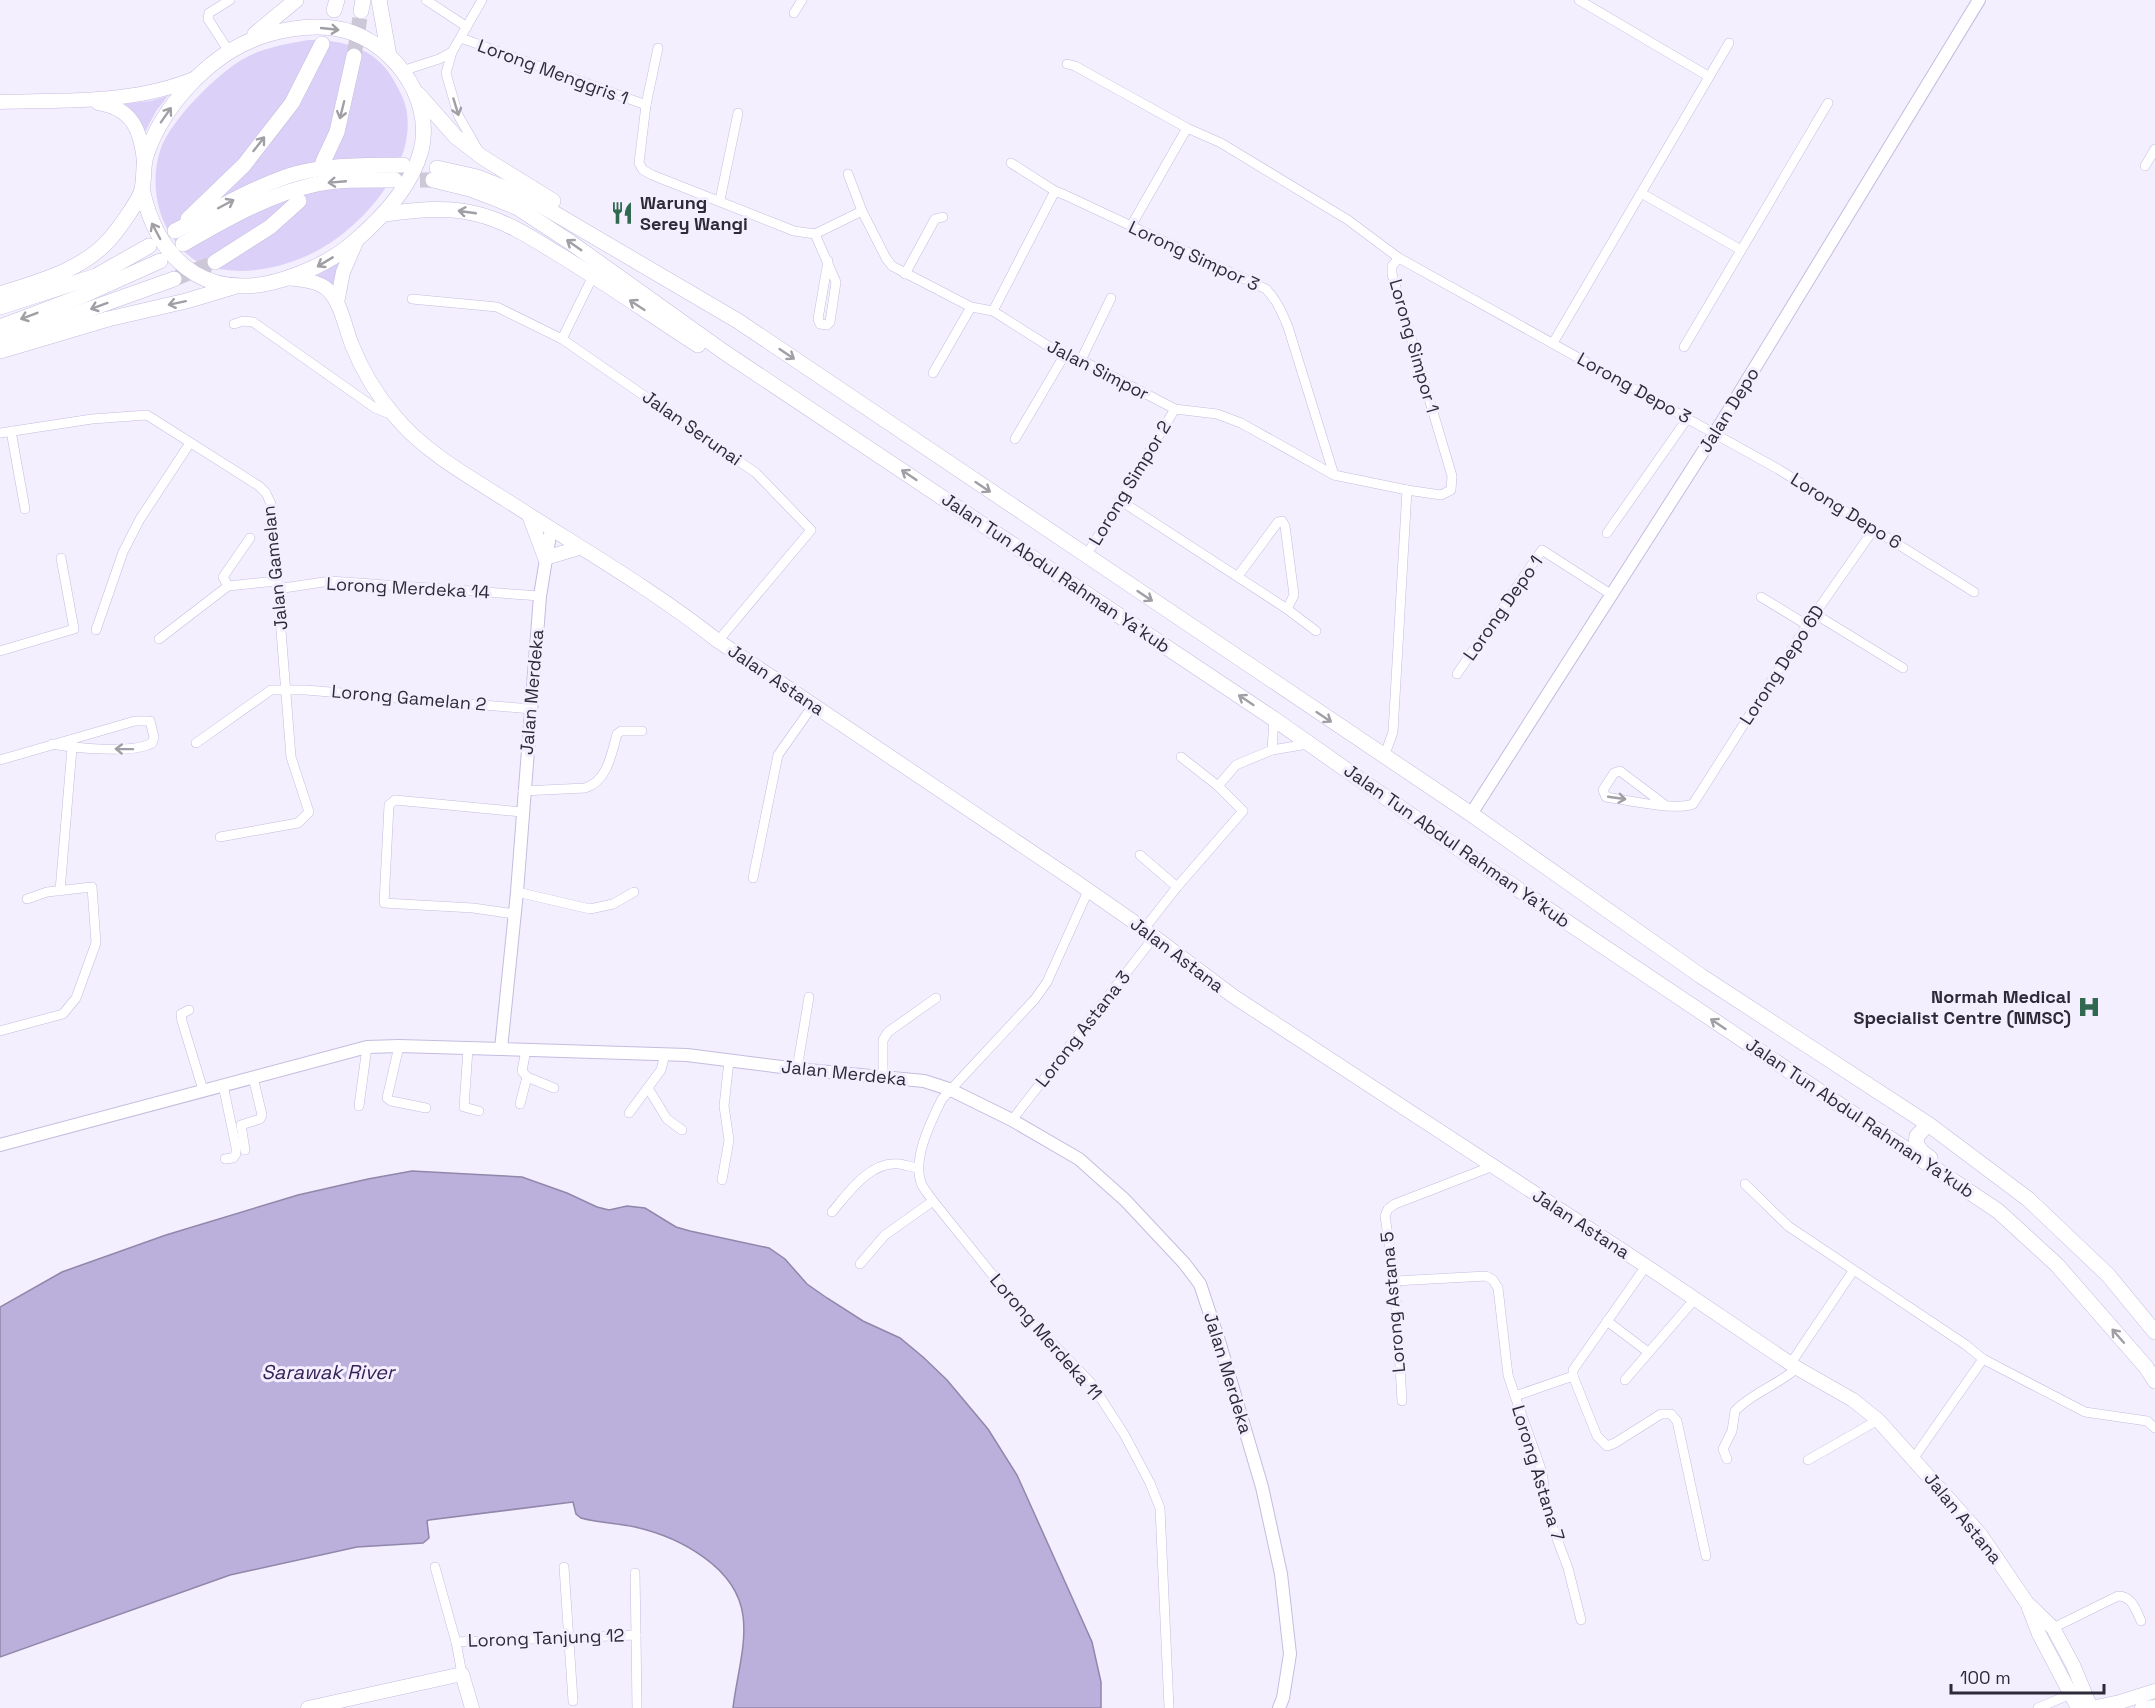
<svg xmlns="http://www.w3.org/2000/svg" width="2155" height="1708" font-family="'Space Grotesk',sans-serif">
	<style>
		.green { fill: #dbd1f8 }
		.water { fill: #bbafdb; stroke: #9187aa; stroke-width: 1.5 }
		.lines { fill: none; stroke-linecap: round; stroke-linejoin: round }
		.primary-tunnel { stroke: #ccc8d6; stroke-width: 15; stroke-dasharray: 15 8; stroke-linecap: butt }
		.minor-casing { stroke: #c5bcdf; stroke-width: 10 }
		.tertiary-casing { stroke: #c5bcdf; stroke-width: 14 }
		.secondary-casing { stroke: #c5bcdf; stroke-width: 15 }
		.primary-casing { stroke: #c5bcdf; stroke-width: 16 }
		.minor { stroke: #fff; stroke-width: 9 }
		.tertiary { stroke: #fff; stroke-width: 12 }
		.secondary { stroke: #fff; stroke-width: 14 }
		.primary { stroke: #fff; stroke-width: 15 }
		.oneway { stroke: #a19fa5 }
		.labels { text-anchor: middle; stroke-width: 6; stroke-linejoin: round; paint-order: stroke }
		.street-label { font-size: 18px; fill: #2e2a38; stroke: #f3effe }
		.poi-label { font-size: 18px; font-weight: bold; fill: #2e2a38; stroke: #f3effe; text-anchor: start }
		.water-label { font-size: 20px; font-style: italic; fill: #362258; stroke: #f3effe }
	</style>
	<rect width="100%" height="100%" fill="#f3effe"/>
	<g class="green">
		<path d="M308 40C342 40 375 47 393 79 398 88 404 98 406 108 418 162 366 223 322 248 298 262 268 271 240 271 226 270 208 269 196 261 160 237 147 188 161 148 171 120 217 74 243 59 262 48 286 44 308 40Z"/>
		<polygon points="168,96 156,111 144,134 133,114 124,104 150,101"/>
		<polygon points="339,263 333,289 314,277"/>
	</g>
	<path class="water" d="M412 1171 522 1177 567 1193 597 1207 609 1210 627 1206 645 1208 676 1227 690 1231 769 1248 785 1259 807 1284 827 1298 863 1321 900 1338 923 1357 947 1380 988 1429 1017 1475 1092 1642 1101 1682V1708H733C736 1679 747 1646 743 1616 737 1567 679 1537 635 1527 617 1523 599 1523 581 1518L576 1514 573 1502 429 1520 427 1521 429 1538 423 1543 357 1547 230 1575 0 1657V1307L62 1272 166 1235 298 1195 368 1179Z"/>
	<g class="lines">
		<g class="primary-tunnel">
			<polyline points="354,56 361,11"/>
			<polyline points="397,180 433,180"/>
			<polyline points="174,279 215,262"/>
		</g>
		<g class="minor-casing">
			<g id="minor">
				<polyline points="426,0 467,27"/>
				<polyline points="1579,0 1708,76"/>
				<polyline points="794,13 802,0"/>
				<polyline points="461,38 646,105"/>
				<polyline points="658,48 646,105 639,163 643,170 652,175 794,231 815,234 862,211"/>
				<polyline points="230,53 208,19 209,13 230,0"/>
				<polyline points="1067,64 1075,66 1187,128 1221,143 1348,220 1399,258 1778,469 1974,592"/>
				<polyline points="402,71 439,59 452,52"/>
				<polyline points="478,150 458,115 446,73 452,52 482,0"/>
				<path d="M1011 163 1055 191 1065 195 1266 289C1277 300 1282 313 1288 327L1334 475"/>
				<polyline points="2145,166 2155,149"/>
				<polyline points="848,174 862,211 886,258 892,266 971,307 993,311 1064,356 1081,360 1175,409 1217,414 1241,423 1334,475 1407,490 1441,495 1451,490 1452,476 1392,274 1392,266 1399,258"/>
				<polyline points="1641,193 1741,250"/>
				<polyline points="720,200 738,113"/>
				<polyline points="1131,226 1187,128"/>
				<polyline points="815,234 836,282 830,322 827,325 820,324 818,319 828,261"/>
				<polyline points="905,274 935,219 943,217"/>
				<polyline points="412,299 497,307 562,339 756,473 811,530 718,641"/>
				<polyline points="993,311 1055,191"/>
				<polyline points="234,324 243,321 253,322 375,408 392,415"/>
				<polyline points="562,339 593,276"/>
				<polyline points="1553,343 1729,43"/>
				<polyline points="1684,347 1828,103"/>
				<polyline points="1081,360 1111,298"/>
				<polyline points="933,373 971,307"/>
				<polyline points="11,431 25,509"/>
				<polyline points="0,433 92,419 147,415 259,486 266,493 271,504 291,757 309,812 298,823 220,837"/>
				<polyline points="1015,439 1064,356"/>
				<polyline points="1121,501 1287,609 1316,631"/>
				<polyline points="1607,533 1687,419"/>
				<polyline points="1086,556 1175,409"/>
				<polyline points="1238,576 1278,522 1282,521 1285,526 1294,595 1287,609"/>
				<polyline points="228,586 223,577 250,538"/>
				<polyline points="277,589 330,581 540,596"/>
				<polyline points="1761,597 1807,625"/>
				<polyline points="1815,614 1903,668"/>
				<polyline points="96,630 123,552 140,519 190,443"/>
				<polyline points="159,639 228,586 277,581"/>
				<polyline points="0,651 74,629 61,558"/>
				<polyline points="1457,674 1542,550 1612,595"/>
				<polyline points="196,743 271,690 306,690 531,709"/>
				<polyline points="1272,750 1274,719"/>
				<polyline points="1181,757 1218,786"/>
				<polyline points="1384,757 1393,732 1407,490"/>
				<path d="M0 760 135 721H150L154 737 152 743C133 754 75 748 52 744"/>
				<path d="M523 791 585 788C607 781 611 756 617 734L621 731H642"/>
				<path d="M1665 805 1620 771 1614 773 1603 790 1606 797C1627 800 1675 811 1693 804L1807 625 1874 529"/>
				<polyline points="1140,855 1177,887"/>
				<polyline points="753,878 778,755 814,704"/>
				<polyline points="60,891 72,748"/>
				<path d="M1088 891 1047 982 1035 999 942 1099C931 1121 911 1161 922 1185 925 1191 930 1196 933 1201L1024 1314 1091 1383 1124 1434 1150 1483 1160 1508 1169 1708"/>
				<polyline points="517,892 590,909 613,904 634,892"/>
				<polyline points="514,914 473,908 384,903 389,805 395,800 522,812"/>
				<polyline points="1144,929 1177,887 1243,811 1218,786 1236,765 1272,750 1308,744"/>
				<polyline points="189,1010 181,1014 182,1021 203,1090"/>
				<polyline points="0,1031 63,1014 76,998 96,943 92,887 47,892 27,899"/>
				<polyline points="399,1046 387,1098 391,1101 426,1108"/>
				<polyline points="468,1049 464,1107 479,1111"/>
				<polyline points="526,1050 522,1071 527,1077 554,1088"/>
				<polyline points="797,1069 809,997"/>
				<polyline points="883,1076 883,1040 888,1032 936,998"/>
				<polyline points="223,1085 236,1147 236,1154 233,1158 225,1159"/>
				<polyline points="648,1088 667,1119 682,1130"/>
				<polyline points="520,1104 527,1077"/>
				<polyline points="359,1106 367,1047"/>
				<polyline points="629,1113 661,1070 665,1054"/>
				<polyline points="1012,1120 1154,937"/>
				<polyline points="245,1150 241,1125 260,1119 262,1115 253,1077"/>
				<polyline points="722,1180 729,1140 724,1106 729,1061"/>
				<polyline points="1745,1184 1788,1226 1966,1345 1983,1359 2085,1412 2147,1421 2155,1428"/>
				<path d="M832 1212C849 1192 870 1161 899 1164 905 1165 912 1167 918 1168"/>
				<polyline points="860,1264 885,1235 933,1201"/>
				<polyline points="1395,1281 1486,1276 1493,1280 1498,1288 1508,1375 1515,1396 1573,1376 1573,1370 1646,1266"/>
				<polyline points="1607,1321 1648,1352"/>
				<polyline points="1791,1363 1853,1271"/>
				<polyline points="1573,1376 1597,1436 1607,1446 1615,1443 1661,1414 1671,1414 1677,1421 1706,1556"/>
				<polyline points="1625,1380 1694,1300"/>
				<polyline points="1515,1396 1542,1472 1548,1515 1568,1568 1581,1620"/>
				<polyline points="1402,1401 1395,1281 1385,1216 1388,1209 1395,1204 1493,1166"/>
				<path d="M1727 1459 1723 1449 1732 1431 1735 1411C1752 1393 1778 1385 1797 1368"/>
				<polyline points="1913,1459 1983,1359"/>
				<polyline points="1808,1460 1878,1420"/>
				<polyline points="435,1567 456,1642 462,1674"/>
				<polyline points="564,1567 573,1701"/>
				<polyline points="635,1573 636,1635"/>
				<path d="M2053 1628 2118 1596C2132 1596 2136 1610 2141 1621"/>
				<polyline points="456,1642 636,1635 637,1708"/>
				<polyline points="2038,1708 2071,1694"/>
			</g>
		</g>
		<g class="tertiary-casing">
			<g id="tertiary">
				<polyline points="551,529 540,596 517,892 501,1049 687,1055 797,1069 924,1081 949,1089 1012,1120 1079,1159 1125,1200 1184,1263 1200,1284 1219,1341 1262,1487 1281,1574 1290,1654 1283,1698 1279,1708"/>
				<polyline points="1471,814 1715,433 1979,0"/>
				<polyline points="0,1145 367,1047 399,1046 501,1049"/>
			</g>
		</g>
		<g class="secondary-casing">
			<g id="secondary">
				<path d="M0 102C65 100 135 104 196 78"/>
				<path d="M98 103C132 108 141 130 144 162"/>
				<path d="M287 278C301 280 318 280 329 291 342 305 345 328 352 345 362 370 377 395 394 415 423 451 468 476 506 500 577 546 651 588 718 641L1075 881 1144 929 1233 996 1646 1266 1797 1368 1853 1400 1878 1420 1980 1534 2027 1603 2053 1628 2073 1665 2091 1708 2120 1702 2155 1691"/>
				<polyline points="337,303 343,272 357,240"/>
				<polyline points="529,515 545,558 579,548"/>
				<polyline points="2029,1608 2039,1634 2078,1708"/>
				<polyline points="308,1708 462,1674 472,1708"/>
				<polyline points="2142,1708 2155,1707"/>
			</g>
		</g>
		<g class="primary-casing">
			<g id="primary">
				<polyline points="379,0 389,56"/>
				<polyline points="334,10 337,0"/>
				<polyline points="361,11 363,0"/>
				<polyline points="255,34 296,0"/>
				<polyline points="418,94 456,137 482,157 553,201"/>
				<polyline points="323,162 337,132 354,56"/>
				<polyline points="437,168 477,177 525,196 738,321 1471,814 1701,976 1928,1124 2028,1199 2108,1275 2155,1332"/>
				<polyline points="433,180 470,189 494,198 518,208 570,242 724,352 1274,719 1479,863 1998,1211 2057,1265 2146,1367 2155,1381"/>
				<path d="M385 214C414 210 448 206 477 214 509 222 535 240 563 257 609 285 653 316 698 345"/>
				<polyline points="188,219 244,165 292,103 322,44"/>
				<path d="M175 231C212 212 248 190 288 176 324 164 365 166 403 165"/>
				<path d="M183 244C225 220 269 194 317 184 342 179 369 180 395 180"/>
				<polyline points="215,262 270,227 299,201"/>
				<path d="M0 294C37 282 81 271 109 240 117 231 140 200 142 189 145 177 142 165 147 153 163 107 206 59 252 40 276 30 306 25 333 28 388 35 435 96 421 151 411 187 383 217 355 241 337 257 316 268 293 276 214 305 160 269 142 189"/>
				<polyline points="0,307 96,276 149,246"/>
				<polyline points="0,327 82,296 160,261"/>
				<polyline points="0,341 174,279"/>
				<polyline points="0,351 108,319 186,301 233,287"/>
				<polyline points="1928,1124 1917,1136 1916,1144 1922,1152 1930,1158"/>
			</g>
		</g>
		<use href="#minor" class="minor"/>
		<use href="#tertiary" class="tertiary"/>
		<use href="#secondary" class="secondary"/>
		<use href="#primary" class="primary"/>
	</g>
	<defs><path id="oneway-shaft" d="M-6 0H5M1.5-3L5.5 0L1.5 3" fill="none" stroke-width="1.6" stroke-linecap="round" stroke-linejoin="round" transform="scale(1.5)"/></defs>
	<g class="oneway">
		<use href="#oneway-shaft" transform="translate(330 29) rotate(6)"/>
		<use href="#oneway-shaft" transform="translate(456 107) rotate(73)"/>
		<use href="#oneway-shaft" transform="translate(342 110) rotate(104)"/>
		<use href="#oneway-shaft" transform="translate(166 115) rotate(-55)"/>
		<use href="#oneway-shaft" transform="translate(259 144) rotate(-52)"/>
		<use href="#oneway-shaft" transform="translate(337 182) rotate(175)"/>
		<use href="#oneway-shaft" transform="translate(226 204) rotate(-28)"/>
		<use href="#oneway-shaft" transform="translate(467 212) rotate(-172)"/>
		<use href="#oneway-shaft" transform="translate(156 231) rotate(-118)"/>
		<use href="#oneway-shaft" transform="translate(574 245) rotate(-145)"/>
		<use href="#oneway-shaft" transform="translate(325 262) rotate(149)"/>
		<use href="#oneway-shaft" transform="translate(177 303) rotate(168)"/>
		<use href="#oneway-shaft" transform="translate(637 305) rotate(-147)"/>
		<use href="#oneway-shaft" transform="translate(99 306) rotate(160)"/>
		<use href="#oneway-shaft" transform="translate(29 316) rotate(159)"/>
		<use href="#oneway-shaft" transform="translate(787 354) rotate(34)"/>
		<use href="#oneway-shaft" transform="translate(909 475) rotate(-146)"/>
		<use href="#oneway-shaft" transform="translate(983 487) rotate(34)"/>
		<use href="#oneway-shaft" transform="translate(1145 596) rotate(34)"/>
		<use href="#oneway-shaft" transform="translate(1246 700) rotate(-146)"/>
		<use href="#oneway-shaft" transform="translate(1324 717) rotate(34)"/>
		<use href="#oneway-shaft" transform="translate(124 749) rotate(-179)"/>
		<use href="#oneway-shaft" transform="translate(1617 798) rotate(8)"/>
		<use href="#oneway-shaft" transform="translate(1718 1024) rotate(-146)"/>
		<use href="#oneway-shaft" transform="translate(2118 1336) rotate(-131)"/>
	</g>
	<defs>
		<g id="restaurant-bare" transform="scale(1.8)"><path d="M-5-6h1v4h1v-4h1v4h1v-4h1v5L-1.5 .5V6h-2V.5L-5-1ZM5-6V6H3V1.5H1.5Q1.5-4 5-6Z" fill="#306850" stroke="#f3effe" stroke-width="2.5" paint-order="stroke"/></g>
		<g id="hospital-bare" transform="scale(1.8)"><path d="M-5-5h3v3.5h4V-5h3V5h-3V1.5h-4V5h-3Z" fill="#306850" stroke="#f3effe" stroke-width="2.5" paint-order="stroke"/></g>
	</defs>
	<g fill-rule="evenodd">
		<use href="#restaurant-bare" x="622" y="213"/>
		<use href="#hospital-bare" x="2089" y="1007"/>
	</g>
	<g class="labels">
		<g class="street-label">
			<text transform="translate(553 72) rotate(20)" y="6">Lorong Menggris 1</text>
			<text transform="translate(1194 256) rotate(25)" y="6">Lorong Simpor 3</text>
			<text transform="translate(1414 346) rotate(74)" y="6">Lorong Simpor 1</text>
			<text transform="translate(1098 370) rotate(27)" y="6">Jalan Simpor</text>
			<text transform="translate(1634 388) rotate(29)" y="6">Lorong Depo 3</text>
			<text transform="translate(1729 410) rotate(-58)" y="6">Jalan Depo</text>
			<text transform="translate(692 428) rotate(35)" y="6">Jalan Serunai</text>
			<text transform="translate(1130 483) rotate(-59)" y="6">Lorong Simpor 2</text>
			<text transform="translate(1846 511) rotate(32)" y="6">Lorong Depo 6</text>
			<text transform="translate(275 568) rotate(-96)" y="6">Jalan Gamelan</text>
			<text transform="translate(1056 573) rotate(34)" y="6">Jalan Tun Abdul Rahman Ya'kub</text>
			<text transform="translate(408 588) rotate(3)" y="6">Lorong Merdeka 14</text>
			<text transform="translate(1503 608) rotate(-55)" y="6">Lorong Depo 1</text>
			<text transform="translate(1782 665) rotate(-57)" y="6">Lorong Depo 6D</text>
			<text transform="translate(776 680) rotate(34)" y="6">Jalan Astana</text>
			<text transform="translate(532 692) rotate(-85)" y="6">Jalan Merdeka</text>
			<text transform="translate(409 698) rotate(5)" y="6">Lorong Gamelan 2</text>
			<text transform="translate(1457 846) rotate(35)" y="6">Jalan Tun Abdul Rahman Ya'kub</text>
			<text transform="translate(1177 955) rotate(37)" y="6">Jalan Astana</text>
			<text transform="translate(1083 1029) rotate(-52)" y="6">Lorong Astana 3</text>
			<text transform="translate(844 1073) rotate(6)" y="6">Jalan Merdeka</text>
			<text transform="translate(1860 1118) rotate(34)" y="6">Jalan Tun Abdul Rahman Ya'kub</text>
			<text transform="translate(1581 1224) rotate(33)" y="6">Jalan Astana</text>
			<text transform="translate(1393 1302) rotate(-95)" y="6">Lorong Astana 5</text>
			<text transform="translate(1046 1337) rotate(49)" y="6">Lorong Merdeka 11</text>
			<text transform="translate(1228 1373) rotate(73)" y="6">Jalan Merdeka</text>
			<text transform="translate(1538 1473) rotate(73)" y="6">Lorong Astana 7</text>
			<text transform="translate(1963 1518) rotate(51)" y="6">Jalan Astana</text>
			<text transform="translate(546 1638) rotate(-2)" y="6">Lorong Tanjung 12</text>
		</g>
		<g class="poi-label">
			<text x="640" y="209">Warung<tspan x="640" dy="21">Serey Wangi</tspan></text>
			<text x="2071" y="1003" text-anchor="end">Normah Medical<tspan x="2071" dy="21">Specialist Centre (NMSC)</tspan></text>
		</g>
		<g class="water-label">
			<text x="328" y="1379">Sarawak River</text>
		</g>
	</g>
	<path d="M1951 1684v9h153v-9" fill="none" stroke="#2e2a38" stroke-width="3"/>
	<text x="1960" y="1684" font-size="18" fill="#2e2a38" stroke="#f3effe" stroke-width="4.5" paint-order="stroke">100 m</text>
</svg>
